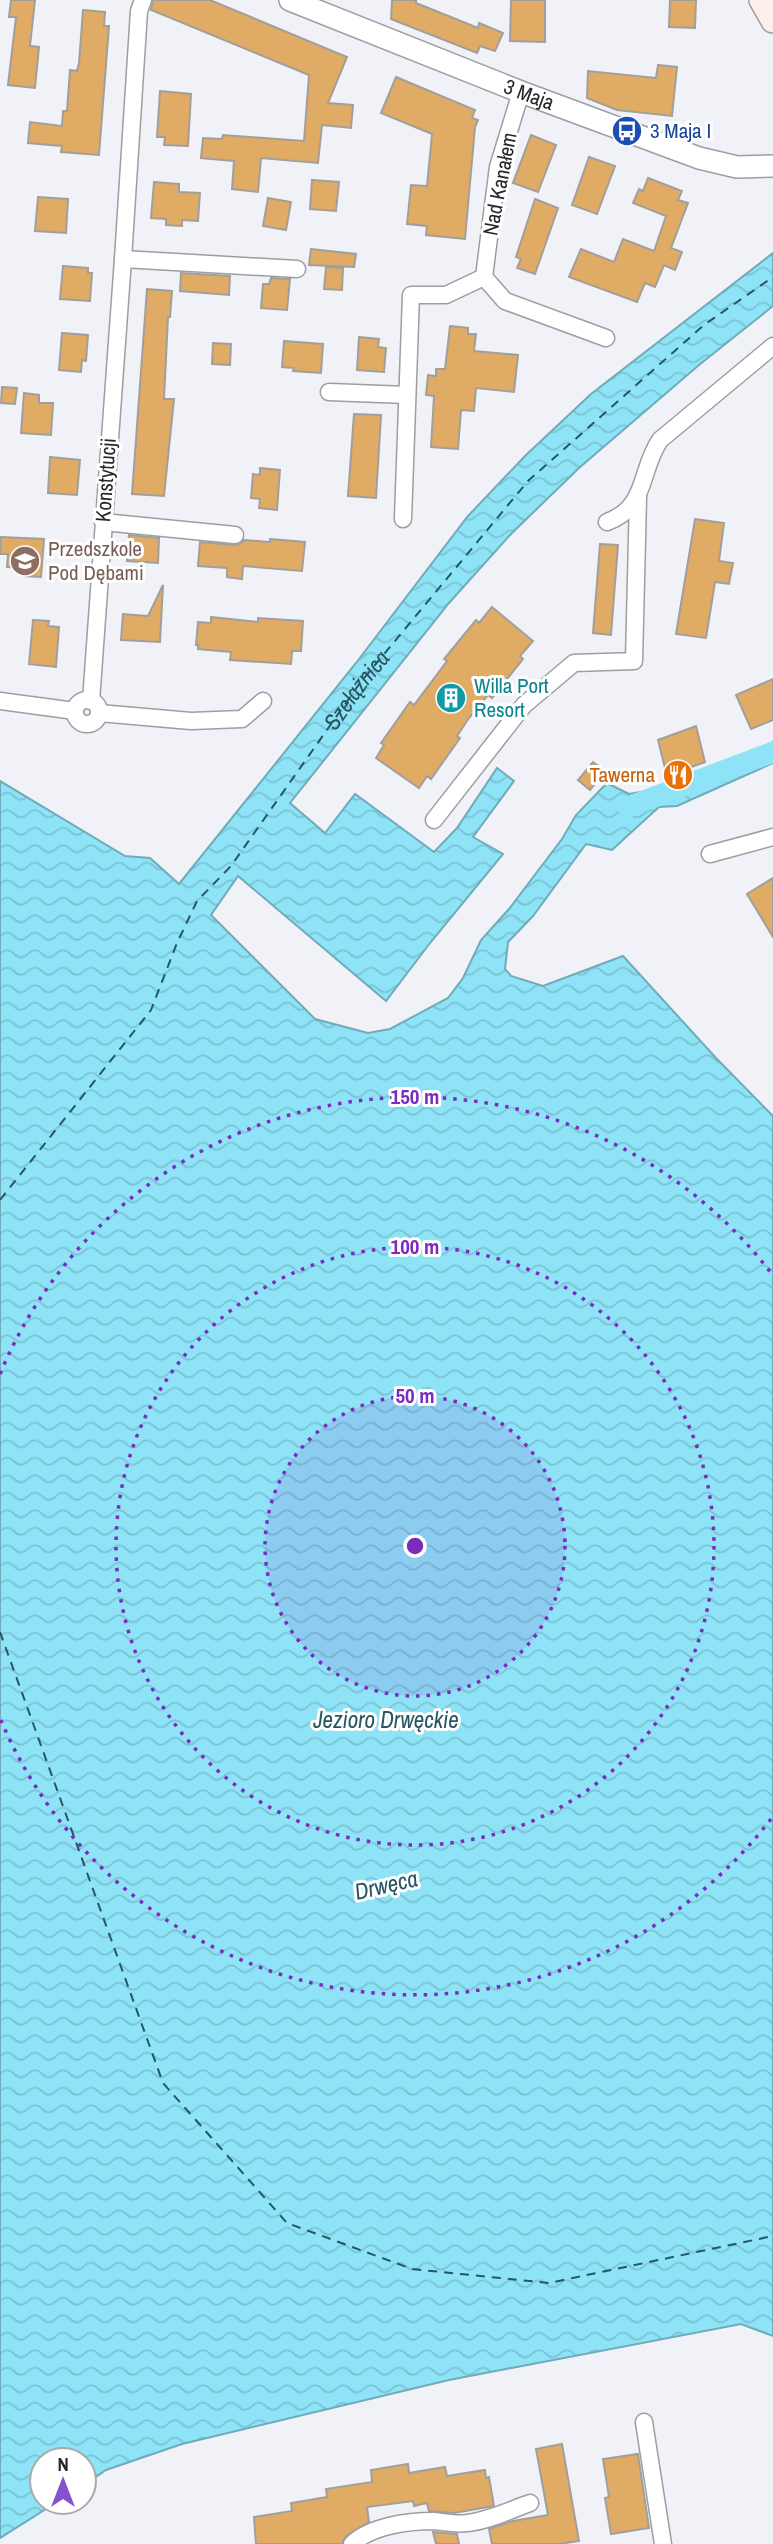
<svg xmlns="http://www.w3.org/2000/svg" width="773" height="2544" font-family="'Archivo Narrow',sans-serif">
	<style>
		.water { fill: url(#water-waves); stroke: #6fabb9; stroke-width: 2 }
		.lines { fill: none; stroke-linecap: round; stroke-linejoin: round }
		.canal { stroke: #8ee3f7; stroke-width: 21 }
		.ferry { stroke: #265661; stroke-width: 2; stroke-dasharray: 9 7; stroke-linecap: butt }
		.building { fill: #e0ab65; stroke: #a29f9b; stroke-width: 2 }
		.minor-casing { stroke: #9c9ea2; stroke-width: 19 }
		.tertiary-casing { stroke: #9c9ea2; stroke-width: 24 }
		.secondary-casing { stroke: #9c9ea2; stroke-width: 26 }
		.minor { stroke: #fff; stroke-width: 16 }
		.tertiary { stroke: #fff; stroke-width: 21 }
		.secondary { stroke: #fdf0e8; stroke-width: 23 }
		.ring { fill: none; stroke: #7b2cbf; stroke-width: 3.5; stroke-dasharray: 3.5 7 }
		.labels { text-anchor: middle; stroke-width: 6; stroke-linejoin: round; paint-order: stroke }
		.street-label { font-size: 21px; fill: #262728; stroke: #fff }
		.transit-label { font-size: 21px; fill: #164399; stroke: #fff; text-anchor: start }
		.education-label { font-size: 21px; fill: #785e54; stroke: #fff; text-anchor: start }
		.culture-label { font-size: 21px; fill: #0d838f; stroke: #fff; text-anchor: start }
		.food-label { font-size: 21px; fill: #c56008; stroke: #fff; text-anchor: end }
		.water-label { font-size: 23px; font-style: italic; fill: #265661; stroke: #fff }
		.centre { fill: #7b2cbf; stroke: #fff; stroke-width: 3.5 }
		.ring-label { font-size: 21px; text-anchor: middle; font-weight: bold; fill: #7b2cbf; stroke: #fff; stroke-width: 6; stroke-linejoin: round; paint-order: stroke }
	</style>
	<defs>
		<pattern id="water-waves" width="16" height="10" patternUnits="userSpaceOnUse" patternTransform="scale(1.75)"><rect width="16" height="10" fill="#8ee3f7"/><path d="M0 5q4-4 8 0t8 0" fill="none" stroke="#7ac3d4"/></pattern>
	</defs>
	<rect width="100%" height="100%" fill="#f0f2f7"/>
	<polygon class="water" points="773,253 773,306 699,365 579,468 511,534 449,603 290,803 325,833 355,794 434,852 457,828 497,768 514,781 473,837 503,854 430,943 386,1001 238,876 211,915 315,1019 368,1033 390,1029 448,998 463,978 481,940 509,909 537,872 562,839 576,815 607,783 629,794 652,790 656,800 717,777 773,742 773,763 677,806 659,807 612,850 586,844 533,916 508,942 505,969 511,976 543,986 623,956 716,1058 773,1116 773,2336 741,2324 449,2380 182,2444 106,2470 84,2485 84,2460 42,2460 42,2502 57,2502 0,2538 0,781 125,856 150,858 179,884 356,663 468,516 525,456 591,394"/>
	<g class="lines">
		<polyline class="canal" points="628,807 773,752"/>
		<g class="ferry">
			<path id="s1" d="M0 1200 151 1010 177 943 197 901 231 866 360 683 528 481 704 325 773 277"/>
			<polyline points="0,1632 163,2083 287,2223 412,2269 549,2283 773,2236"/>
		</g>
	</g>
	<g class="building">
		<polygon points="11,0 35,0 30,46 39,47 35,88 8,85 16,17 9,17"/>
		<polygon points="153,0 210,0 347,57 328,103 353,105 351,128 322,125 318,163 261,158 258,192 232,189 234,161 201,158 203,138 222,139 223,135 304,141 309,75 151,10"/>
		<polygon points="392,0 416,0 416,3 478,28 479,23 503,33 495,51 480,46 477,53 391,19"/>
		<polygon points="511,0 545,0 545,42 510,41"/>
		<polygon points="670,0 696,0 695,28 669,27"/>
		<polygon points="83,10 105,12 104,26 109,26 99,155 61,152 62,146 28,143 30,122 62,126 63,111 67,111 70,70 77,71 79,63"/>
		<polygon points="658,65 677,67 672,116 617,110 587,98 588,71 656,78"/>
		<polygon points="396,77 475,110 472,118 478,120 475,127 465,239 426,235 427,226 407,224 411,185 427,186 432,134 381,113"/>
		<polygon points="160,91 191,94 188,146 164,145 165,137 157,137"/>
		<polygon points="531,135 556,145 538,192 513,183"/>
		<polygon points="589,157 615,166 597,214 572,205"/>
		<polygon points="648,178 682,191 678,200 688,203 671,248 682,252 675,270 664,265 655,287 645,283 637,302 569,277 581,249 614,262 623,239 654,251 666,216 633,203 639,189 643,191"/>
		<polygon points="312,180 339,182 336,211 310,209"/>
		<polygon points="154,182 179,184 179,192 200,193 198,221 182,220 182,226 166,225 166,219 151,218"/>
		<polygon points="38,197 68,199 66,233 35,231"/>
		<polygon points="268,198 291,202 286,230 263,226"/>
		<polygon points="535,199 558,208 535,274 517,268 521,259 516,257"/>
		<polygon points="311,249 356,254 354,267 309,265"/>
		<polygon points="63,266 88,268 88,273 92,273 90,301 60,299"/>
		<polygon points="326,267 343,268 342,290 324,289"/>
		<polygon points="181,273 230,276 229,295 180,291"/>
		<polygon points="271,278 290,279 287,310 261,308 263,284 269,284"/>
		<polygon points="147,289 172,291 170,317 168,317 164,399 174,399 164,496 132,494"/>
		<polygon points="450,326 468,328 468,334 476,334 474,351 518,355 514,392 476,388 474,411 461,410 458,449 431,447 434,396 426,395 428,375 436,376 436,369 445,369"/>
		<polygon points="62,333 88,335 86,361 82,360 81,372 59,370"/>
		<polygon points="359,337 379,339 378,347 386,348 384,372 357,370"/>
		<polygon points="284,341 323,344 321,373 293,371 294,368 282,367"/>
		<polygon points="213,343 231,344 230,365 212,364"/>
		<polygon points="2,387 17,388 15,404 1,403"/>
		<polygon points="24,393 39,395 39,403 53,403 51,435 21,433"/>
		<polygon points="354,414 381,415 376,498 348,496"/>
		<polygon points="50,457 80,460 77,495 48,493"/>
		<polygon points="260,468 280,470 277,510 259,508 260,499 251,498 253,474 260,475"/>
		<polygon points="695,519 724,523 719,561 733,563 729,584 715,582 706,638 676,634"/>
		<polygon points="129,535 159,538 158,563 127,561"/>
		<polygon points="1,537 44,539 41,577 25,576 26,568 7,567 8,554 0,554"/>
		<polygon points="270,539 305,542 302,571 243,566 242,579 227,577 227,568 198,566 200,542 234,545 240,544 244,540 270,542"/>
		<polygon points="600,544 618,545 611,635 593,633"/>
		<polygon points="163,585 160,642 121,640 123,614 148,616"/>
		<polygon points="492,607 533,641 520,656 523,659 492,698 488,695 469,718 457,736 460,738 431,779 427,776 419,788 376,758 384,745 381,743 410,702 414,705 447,661 444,659 476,620 479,623"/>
		<polygon points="211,617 258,622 258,618 303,621 301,651 292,651 291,664 230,660 231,652 198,649 198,645 196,645 198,622 211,623"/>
		<polygon points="33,620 49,621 48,626 59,627 56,667 29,664"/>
		<polygon points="773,679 773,720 751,729 736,695"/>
		<polygon points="696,726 705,762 667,776 658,740"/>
		<polygon points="593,762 605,771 590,790 578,780"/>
		<polygon points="773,878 773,937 747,894"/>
		<polygon points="562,2444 579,2541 559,2544 492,2544 489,2529 513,2521 548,2515 536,2449"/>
		<polygon points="638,2454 649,2528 611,2534 605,2498 609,2497 603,2459"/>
		<polygon points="408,2464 409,2473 445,2467 447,2476 485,2470 486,2478 489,2477 494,2506 454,2513 429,2511 427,2503 414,2506 413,2501 367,2507 369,2522 346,2536 342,2544 256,2544 254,2517 292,2511 291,2503 327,2497 326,2489 372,2482 371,2470"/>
		<polygon points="433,2532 457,2534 459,2544 436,2544"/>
	</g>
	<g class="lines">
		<g class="minor-casing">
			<g id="minor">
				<polyline points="521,92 498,167 484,277 505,301 606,338"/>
				<polyline points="123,259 297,269"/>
				<polyline points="329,392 407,395"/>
				<polyline points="403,519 411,295 446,295 484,277"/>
				<polyline points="103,522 235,535"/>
				<path d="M607 522C648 507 639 471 660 440L773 346"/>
				<circle cx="87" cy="712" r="12"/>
				<polyline points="0,701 75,711"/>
				<polyline points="91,701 123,259 139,11 143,0"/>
				<polyline points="99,713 191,721 242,719 263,701"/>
				<polyline points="434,820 524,705 574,663 634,661 638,497"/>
				<polyline points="710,854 773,837"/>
				<polyline points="644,2422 663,2544"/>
				<path d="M352 2544C371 2526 407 2521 434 2521 445 2522 456 2525 467 2523 488 2521 510 2510 530 2503"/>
			</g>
		</g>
		<g class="tertiary-casing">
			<g id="tertiary">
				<path id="s2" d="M290 0 521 92 699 158 737 167 773 166"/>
			</g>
		</g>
		<g class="secondary-casing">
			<polyline id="secondary" points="761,0 773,21"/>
		</g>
		<use href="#minor" class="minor"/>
		<use href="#tertiary" class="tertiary"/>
		<use href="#secondary" class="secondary"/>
	</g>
	<circle cx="415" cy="1546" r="150" fill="#7b2cbf" fill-opacity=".12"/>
	<g class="ring">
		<circle cx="415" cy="1546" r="150"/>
		<circle cx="415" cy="1546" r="299"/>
		<path d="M771 1819A449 449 0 0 1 0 1718M0 1374A449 449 0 0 1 771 1273"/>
	</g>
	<defs>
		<g id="bus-disc" transform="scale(1.575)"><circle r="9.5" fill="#1a4fb4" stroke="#fff"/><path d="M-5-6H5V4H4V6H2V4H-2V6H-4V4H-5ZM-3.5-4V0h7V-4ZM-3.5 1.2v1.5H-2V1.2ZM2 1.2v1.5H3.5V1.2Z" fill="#fff"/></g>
		<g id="school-disc" transform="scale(1.575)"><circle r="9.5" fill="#8d6e63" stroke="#fff"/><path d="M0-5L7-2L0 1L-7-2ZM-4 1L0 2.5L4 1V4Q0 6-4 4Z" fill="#fff"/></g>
		<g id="building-disc" transform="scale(1.575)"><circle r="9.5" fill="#0f9aa8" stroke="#fff"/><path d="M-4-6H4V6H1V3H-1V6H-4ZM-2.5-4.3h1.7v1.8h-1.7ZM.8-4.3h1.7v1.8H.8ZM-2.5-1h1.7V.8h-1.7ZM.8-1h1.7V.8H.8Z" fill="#fff"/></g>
		<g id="restaurant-disc" transform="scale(1.575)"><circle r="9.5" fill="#e8710a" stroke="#fff"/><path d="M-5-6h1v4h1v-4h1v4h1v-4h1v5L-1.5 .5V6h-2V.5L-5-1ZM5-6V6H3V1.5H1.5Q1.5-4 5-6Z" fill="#fff"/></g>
	</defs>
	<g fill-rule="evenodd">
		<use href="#bus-disc" x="627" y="131"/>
		<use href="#school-disc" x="25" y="561"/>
		<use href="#building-disc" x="451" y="698"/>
		<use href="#restaurant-disc" x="678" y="775"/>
	</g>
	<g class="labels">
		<g class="street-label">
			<text dy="7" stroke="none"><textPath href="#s2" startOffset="257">3 Maja</textPath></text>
			<text transform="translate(500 184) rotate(-79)" y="7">Nad Kanałem</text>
			<text transform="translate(106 480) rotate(-86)" y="7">Konstytucji</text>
		</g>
		<g class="transit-label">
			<text x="650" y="138">3 Maja I</text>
		</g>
		<g class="education-label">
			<text x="48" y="556">Przedszkole<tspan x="48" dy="24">Pod Dębami</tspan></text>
		</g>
		<g class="culture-label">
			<text x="474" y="693">Willa Port<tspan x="474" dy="24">Resort</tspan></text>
		</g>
		<g class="food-label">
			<text x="655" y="782">Tawerna</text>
		</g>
		<g class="water-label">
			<text dy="8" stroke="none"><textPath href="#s1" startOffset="626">Szelążnica</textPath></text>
			<text x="386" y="1728">Jezioro Drwęckie</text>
			<text transform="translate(386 1885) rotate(-13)" y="8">Drwęca</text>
		</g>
	</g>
	<circle cx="415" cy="1546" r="10" class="centre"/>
	<g class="ring-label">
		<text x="415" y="1104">150 m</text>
		<text x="415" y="1254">100 m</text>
		<text x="415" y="1403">50 m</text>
	</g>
	<g transform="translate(63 2481)"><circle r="33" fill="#ffffff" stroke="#a8a9a9" stroke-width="2"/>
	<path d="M0-5L12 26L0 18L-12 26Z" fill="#8453cc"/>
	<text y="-10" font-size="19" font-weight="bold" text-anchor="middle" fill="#262728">N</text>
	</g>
</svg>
